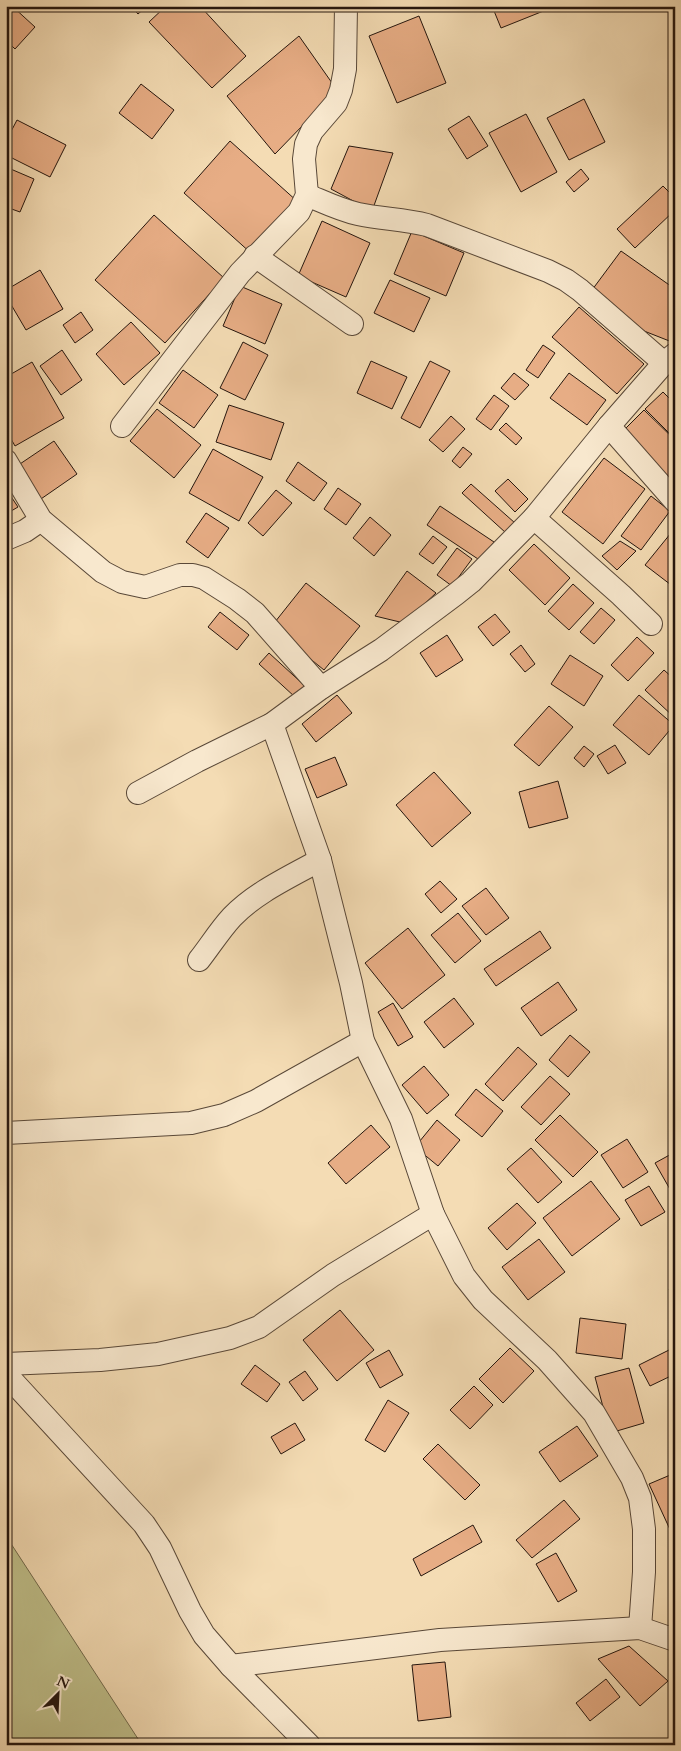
<svg xmlns="http://www.w3.org/2000/svg" width="681" height="1751" font-family="Cardo,serif">
	<style>
		.green { fill: #bfbf8a; stroke: #726a4c }
		.building { fill: #e7ad85; stroke: #25160e }
		.lines { fill: none; stroke-linecap: round; stroke-linejoin: round }
		.minor-casing { stroke: #594838; stroke-width: 24 }
		.minor { stroke: #f8e8ce; stroke-width: 22 }
	</style>
	<rect width="100%" height="100%" fill="#f4dcb4"/>
	<filter id="stains"><feTurbulence type="fractalNoise" baseFrequency=".004" numOctaves="4"/><feColorMatrix values="0 0 0 0 .2 0 0 0 0 .09 0 0 0 0 .02 0 0 0 .5 -.17"/></filter>
	<radialGradient id="worn" r=".72"><stop offset=".6" stop-color="#630" stop-opacity="0"/><stop offset="1" stop-color="#630" stop-opacity=".3"/></radialGradient>
	<polygon class="green" points="6,1536 142,1745 6,1745"/>
	<g class="building">
		<polygon points="6,6 12,6 35,27 15,49 6,40"/>
		<polygon points="50,6 61,6 56,12"/>
		<polygon points="130,6 147,6 138,14"/>
		<polygon points="166,6 200,6 246,56 212,88 149,22"/>
		<polygon points="231,6 243,6 237,12"/>
		<polygon points="492,6 556,6 501,28"/>
		<polygon points="419,16 446,83 397,103 369,36"/>
		<polygon points="299,36 337,90 275,154 227,96"/>
		<polygon points="141,84 174,110 152,139 119,113"/>
		<polygon points="584,99 605,142 569,160 547,118"/>
		<polygon points="526,114 557,172 521,192 489,133"/>
		<polygon points="469,116 488,146 467,159 448,129"/>
		<polygon points="17,120 66,145 50,177 6,155 6,141"/>
		<polygon points="230,141 298,202 252,254 184,193"/>
		<polygon points="349,146 393,153 372,211 331,189"/>
		<polygon points="6,167 34,179 20,212 6,207"/>
		<polygon points="581,169 589,179 574,192 566,182"/>
		<polygon points="663,186 675,198 675,210 635,248 617,229"/>
		<polygon points="154,215 224,278 165,343 95,280"/>
		<polygon points="322,221 370,243 346,297 298,276"/>
		<polygon points="412,231 464,253 446,296 394,274"/>
		<polygon points="621,251 675,289 675,337 672,342 616,320 592,290"/>
		<polygon points="40,270 63,309 26,330 6,296 6,290"/>
		<polygon points="390,280 430,298 414,332 374,313"/>
		<polygon points="240,286 282,304 265,344 223,326"/>
		<polygon points="579,307 644,364 617,394 552,337"/>
		<polygon points="81,312 93,330 75,343 63,325"/>
		<polygon points="131,322 160,353 124,385 96,354"/>
		<polygon points="243,342 268,355 245,400 220,388"/>
		<polygon points="543,345 555,353 538,378 526,370"/>
		<polygon points="62,350 82,380 61,395 40,366"/>
		<polygon points="371,361 407,377 392,409 357,393"/>
		<polygon points="430,361 450,371 420,428 401,418"/>
		<polygon points="32,362 64,418 15,446 6,430 6,377"/>
		<polygon points="183,370 218,395 194,428 159,403"/>
		<polygon points="514,373 529,385 515,400 501,388"/>
		<polygon points="569,373 606,400 587,425 550,398"/>
		<polygon points="663,392 675,404 675,439 645,409"/>
		<polygon points="494,395 509,406 491,430 476,419"/>
		<polygon points="229,405 284,423 271,460 216,442"/>
		<polygon points="157,409 201,445 174,478 130,441"/>
		<polygon points="644,410 675,440 675,476 670,480 621,433"/>
		<polygon points="451,416 465,429 443,452 429,440"/>
		<polygon points="506,423 522,438 516,445 499,430"/>
		<polygon points="54,441 77,474 38,501 14,468"/>
		<polygon points="463,447 472,454 460,468 452,461"/>
		<polygon points="213,449 263,477 239,521 189,493"/>
		<polygon points="604,458 645,489 603,544 562,512"/>
		<polygon points="298,462 327,483 314,501 286,481"/>
		<polygon points="508,479 528,499 515,512 495,491"/>
		<polygon points="471,484 515,523 506,533 462,493"/>
		<polygon points="338,488 361,504 346,525 324,509"/>
		<polygon points="6,489 18,507 6,514"/>
		<polygon points="276,490 292,503 263,536 248,523"/>
		<polygon points="651,496 670,511 641,550 621,536"/>
		<polygon points="440,506 494,542 481,561 427,525"/>
		<polygon points="206,513 229,528 208,558 186,542"/>
		<polygon points="370,517 391,535 374,556 353,538"/>
		<polygon points="675,528 675,588 645,565"/>
		<polygon points="433,536 447,547 433,564 419,554"/>
		<polygon points="620,541 636,551 617,570 602,556"/>
		<polygon points="534,544 570,578 545,605 509,570"/>
		<polygon points="457,548 472,559 452,586 437,575"/>
		<polygon points="407,571 436,593 404,623 375,616"/>
		<polygon points="306,583 360,626 324,670 271,627"/>
		<polygon points="573,584 594,603 569,630 548,611"/>
		<polygon points="601,608 615,620 594,644 580,632"/>
		<polygon points="220,612 249,635 237,650 208,627"/>
		<polygon points="495,614 510,632 493,646 478,627"/>
		<polygon points="447,635 463,660 436,677 420,653"/>
		<polygon points="637,637 654,653 628,681 611,665"/>
		<polygon points="521,645 535,664 525,672 510,654"/>
		<polygon points="269,653 305,686 295,697 259,664"/>
		<polygon points="570,655 603,676 584,706 551,684"/>
		<polygon points="664,670 675,680 675,718 645,690"/>
		<polygon points="337,695 352,713 316,742 302,724"/>
		<polygon points="639,695 674,725 649,755 613,725"/>
		<polygon points="549,706 573,727 539,766 514,745"/>
		<polygon points="615,745 626,763 608,774 597,756"/>
		<polygon points="584,746 594,754 584,767 574,758"/>
		<polygon points="335,757 347,785 317,798 305,769"/>
		<polygon points="434,772 471,813 432,847 396,805"/>
		<polygon points="558,781 568,818 529,828 519,792"/>
		<polygon points="440,881 457,899 441,913 425,894"/>
		<polygon points="486,888 509,918 486,935 462,906"/>
		<polygon points="458,913 481,941 455,963 431,935"/>
		<polygon points="408,928 445,975 402,1009 365,963"/>
		<polygon points="540,931 551,948 496,986 484,969"/>
		<polygon points="558,982 577,1010 541,1036 521,1008"/>
		<polygon points="454,998 474,1024 444,1048 424,1022"/>
		<polygon points="393,1003 413,1037 398,1046 378,1012"/>
		<polygon points="570,1035 590,1052 568,1077 549,1060"/>
		<polygon points="518,1047 537,1064 503,1101 485,1084"/>
		<polygon points="424,1066 449,1095 427,1114 402,1085"/>
		<polygon points="550,1076 570,1094 541,1125 521,1107"/>
		<polygon points="476,1089 503,1111 482,1137 455,1115"/>
		<polygon points="560,1115 598,1152 573,1177 535,1140"/>
		<polygon points="437,1120 460,1140 438,1166 415,1147"/>
		<polygon points="371,1125 390,1147 346,1184 328,1163"/>
		<polygon points="627,1139 648,1172 623,1188 601,1155"/>
		<polygon points="531,1148 562,1182 538,1203 507,1169"/>
		<polygon points="675,1152 675,1198 655,1163"/>
		<polygon points="591,1181 620,1219 572,1256 543,1218"/>
		<polygon points="649,1186 665,1212 641,1226 625,1200"/>
		<polygon points="517,1203 536,1223 507,1250 488,1228"/>
		<polygon points="539,1239 565,1272 528,1300 502,1267"/>
		<polygon points="675,1285 675,1299 669,1289"/>
		<polygon points="340,1310 374,1350 337,1381 303,1340"/>
		<polygon points="580,1318 626,1324 622,1359 576,1353"/>
		<polygon points="675,1347 675,1374 650,1386 639,1365"/>
		<polygon points="510,1348 534,1371 503,1403 479,1379"/>
		<polygon points="389,1350 403,1375 380,1388 366,1363"/>
		<polygon points="255,1365 280,1384 267,1402 241,1384"/>
		<polygon points="629,1368 644,1423 610,1433 595,1377"/>
		<polygon points="305,1371 318,1389 303,1401 289,1382"/>
		<polygon points="474,1386 493,1405 470,1429 450,1410"/>
		<polygon points="388,1400 409,1413 385,1452 365,1440"/>
		<polygon points="295,1423 305,1440 281,1454 271,1437"/>
		<polygon points="577,1426 598,1456 560,1482 539,1452"/>
		<polygon points="438,1444 480,1485 465,1500 423,1459"/>
		<polygon points="675,1473 675,1536 673,1536 649,1484"/>
		<polygon points="564,1500 580,1519 532,1558 516,1540"/>
		<polygon points="473,1525 482,1542 421,1576 413,1559"/>
		<polygon points="556,1553 577,1591 558,1602 536,1564"/>
		<polygon points="629,1646 668,1681 640,1706 598,1659"/>
		<polygon points="445,1662 451,1717 418,1721 412,1665"/>
		<polygon points="606,1679 620,1697 590,1721 576,1703"/>
	</g>
	<g class="lines">
		<g class="minor-casing">
			<g id="minor">
				<path d="M307 195C324 202 340 210 358 214 381 219 404 219 427 225L548 271 566 280 580 290 664 363"/>
				<polyline points="255,256 352,324"/>
				<polyline points="122,426 240,273 299,212 307,195 304,159 306,144 312,131 336,103 341,90 345,69 346,6"/>
				<polyline points="609,426 675,501"/>
				<polyline points="6,461 41,520 103,572 122,582 145,587 180,575 193,575 204,578 237,599 255,613 321,688"/>
				<polyline points="534,518 621,595 651,624"/>
				<polyline points="6,539 25,531 41,520"/>
				<polyline points="272,724 320,860 351,983 363,1041 401,1119 433,1214 464,1276 483,1300 547,1360 594,1413 632,1478 640,1498 644,1529 644,1572 640,1628"/>
				<polyline points="138,793 197,761 272,724 321,688 381,650 456,594 471,582 534,518 609,426 664,363 675,354"/>
				<path d="M199 960C210 946 220 930 232 917 256 892 290 877 320 860"/>
				<polyline points="6,1133 191,1123 224,1115 256,1101 363,1041"/>
				<polyline points="6,1364 100,1360 158,1354 230,1338 259,1327 333,1275 433,1214"/>
				<polyline points="6,1374 144,1524 160,1548 190,1611 204,1635 231,1666 309,1745"/>
				<polyline points="231,1666 440,1640 640,1628 675,1640"/>
			</g>
		</g>
		<use href="#minor" class="minor"/>
	</g>
	<rect width="681" height="1751" fill="none" stroke="#f4dcb4" stroke-width="25"/>
	<rect x="8" y="8" width="666" height="1736" fill="none" stroke="#25160e" stroke-width="2.5"/>
	<rect x="12" y="12" width="656" height="1726" fill="none" stroke="#25160e"/>
	<g transform="translate(58 1694) rotate(24)" stroke="#f8e8ce" stroke-width="4" paint-order="stroke">
	<path d="M0-4L9 19L0 12L-9 19Z" fill="#25160e"/>
	<text y="-8" font-size="14" font-weight="bold" text-anchor="middle" fill="#25160e">N</text>
	</g>
	<rect width="100%" height="100%" filter="url(#stains)"/>
	<rect width="100%" height="100%" fill="url(#worn)"/>
</svg>
